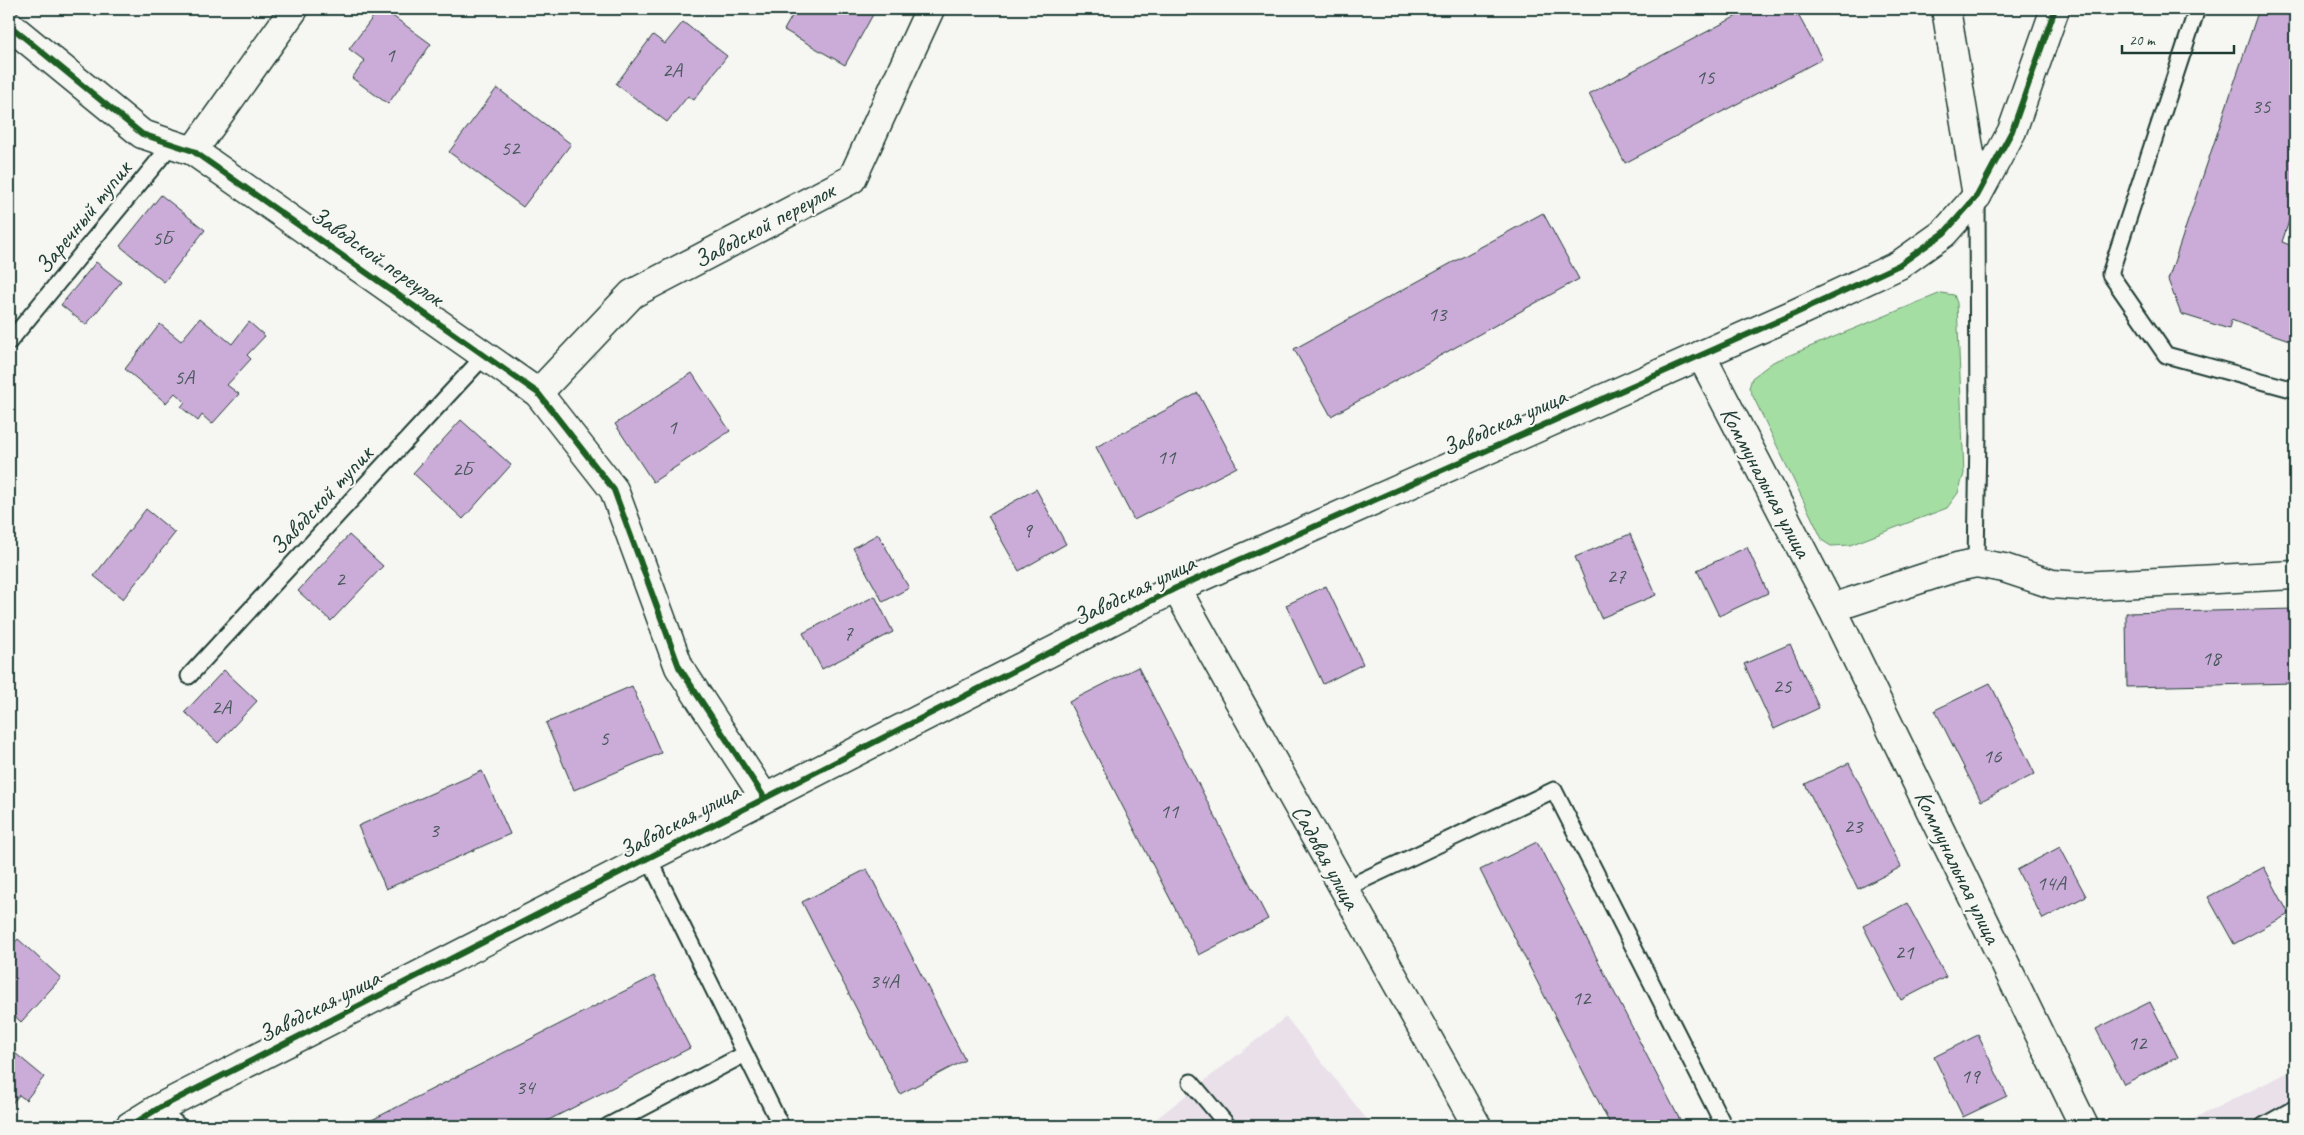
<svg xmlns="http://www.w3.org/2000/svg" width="2304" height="1135" font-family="Caveat,sans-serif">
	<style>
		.built { fill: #e9e0ea }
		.green { fill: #a5dea2; stroke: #628e6b }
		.building { fill: #cbacd8; stroke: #1f3d34 }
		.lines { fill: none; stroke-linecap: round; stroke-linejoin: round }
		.lane-casing { stroke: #1f3d34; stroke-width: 19 }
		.street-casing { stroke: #1f3d34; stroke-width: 31 }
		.lane { stroke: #f6f6f2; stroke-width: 15 }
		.street { stroke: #f6f6f2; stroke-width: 28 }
		.cycleway-casing { stroke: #f6f6f2; stroke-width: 9 }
		.cycleway { stroke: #1b5e20; stroke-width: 6 }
		.labels { text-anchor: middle; stroke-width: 4.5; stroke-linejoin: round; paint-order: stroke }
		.number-label { font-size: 21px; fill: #4a595d }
		.street-label { font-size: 24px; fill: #1f3d34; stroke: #f6f6f2 }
	</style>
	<rect width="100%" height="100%" fill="#f6f6f2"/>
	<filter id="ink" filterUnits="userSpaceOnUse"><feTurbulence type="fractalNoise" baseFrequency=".02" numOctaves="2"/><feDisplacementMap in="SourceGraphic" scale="10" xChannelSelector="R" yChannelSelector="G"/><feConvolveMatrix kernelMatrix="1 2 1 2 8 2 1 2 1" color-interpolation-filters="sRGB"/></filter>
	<g filter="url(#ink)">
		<g class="built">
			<polygon points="1286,1017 1372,1126 1147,1126"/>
			<polygon points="2295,1069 2295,1126 2186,1126 2185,1123"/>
		</g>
		<polygon class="green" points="1941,293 1954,295 1957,303 1964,474 1958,493 1947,508 1850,545 1831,546 1823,541 1749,388 1752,378 1773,362"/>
		<g class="building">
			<polygon points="379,9 383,9 431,44 388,104 352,78 365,61 349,49"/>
			<polygon points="796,9 876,9 845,65 784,30"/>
			<polygon points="1750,9 1795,9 1822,59 1625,163 1589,94"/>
			<polygon points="2259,9 2295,9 2295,203 2282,242 2295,247 2295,342 2231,320 2229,329 2181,314 2168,280"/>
			<polygon points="683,22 727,56 694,100 688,96 667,122 616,84 653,35 665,44"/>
			<polygon points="497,88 571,144 523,207 449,152"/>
			<polygon points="161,195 205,230 164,282 120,246"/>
			<polygon points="1543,213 1579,279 1331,416 1294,349"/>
			<polygon points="96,262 121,282 86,325 61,305"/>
			<polygon points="200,318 232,344 249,322 265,336 247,355 251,359 227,385 239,394 212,424 202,415 198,421 181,407 185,402 175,393 166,403 125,369 160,324 181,341"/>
			<polygon points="692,373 730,431 653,482 615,424"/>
			<polygon points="1198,393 1237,467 1134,520 1096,447"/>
			<polygon points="461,420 511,465 463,519 413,473"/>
			<polygon points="1036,489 1066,544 1019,571 988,516"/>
			<polygon points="146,509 175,533 123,599 94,576"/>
			<polygon points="878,534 909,588 883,602 853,548"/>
			<polygon points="1630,534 1656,595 1601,618 1575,557"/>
			<polygon points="349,535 383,566 331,621 298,591"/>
			<polygon points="1747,547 1768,593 1719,616 1697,570"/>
			<polygon points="1326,586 1363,664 1323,684 1286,605"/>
			<polygon points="875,596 893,632 822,669 803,633"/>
			<polygon points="2295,609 2295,683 2127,687 2126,613"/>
			<polygon points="1790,644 1819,708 1774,729 1744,664"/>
			<polygon points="1138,667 1268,919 1199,955 1069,702"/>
			<polygon points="224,670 257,701 218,743 185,712"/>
			<polygon points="1990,683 2035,774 1981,801 1935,710"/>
			<polygon points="632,686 661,753 574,790 546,723"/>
			<polygon points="1849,763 1901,867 1858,889 1805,784"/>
			<polygon points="482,771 510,834 386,889 358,826"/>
			<polygon points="1537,842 1683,1126 1611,1126 1480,870"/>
			<polygon points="2060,847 2086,896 2043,919 2017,870"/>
			<polygon points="2264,867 2289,914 2234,944 2208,897"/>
			<polygon points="867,869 965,1060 900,1094 802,902"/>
			<polygon points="1907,903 1946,977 1901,1000 1863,926"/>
			<polygon points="18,939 61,978 21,1022 9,1011 9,949"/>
			<polygon points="654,976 690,1048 537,1126 360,1126"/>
			<polygon points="2150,1002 2178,1057 2124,1084 2096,1029"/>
			<polygon points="1978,1035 2007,1096 1963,1117 1934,1057"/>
			<polygon points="9,1048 44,1077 26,1100 19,1095 9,1107"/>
		</g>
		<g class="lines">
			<g class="lane-casing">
				<g id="lane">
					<polyline points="2197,9 2110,274 2166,355 2295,390"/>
					<polyline points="9,342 172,144"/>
					<polyline points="1976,563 1978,433 1977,197"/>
					<polyline points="189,676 486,354"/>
					<polyline points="649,859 781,1126"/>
					<polyline points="1344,889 1554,790 1724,1126"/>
					<polyline points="1191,1082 1228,1126"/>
					<polyline points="159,1108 179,1126"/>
					<polyline points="608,1126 745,1054"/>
					<polyline points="2263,1126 2295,1108"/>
				</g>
			</g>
			<g class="street-casing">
				<g id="street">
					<polyline points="1946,9 1977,196"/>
					<polyline points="9,25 142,134 193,151 538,393 614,490 679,667 764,797"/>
					<polyline points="193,151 294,9"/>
					<polyline points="1701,355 1832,608 2084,1126"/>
					<polyline points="538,393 632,294 852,179 930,9"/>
					<polyline points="1176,588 1477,1126"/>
					<polyline points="1832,608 1957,567 1976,563 2004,568 2052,584 2081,586 2295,575"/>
					<polyline points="130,1126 159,1108 1176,588 1794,314 1899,265 1944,233 1977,196 2012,131 2055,9"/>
				</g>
			</g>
			<use href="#lane" class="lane"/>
			<use href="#street" class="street"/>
			<g class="cycleway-casing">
				<g id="cycleway">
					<polyline points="9,25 142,134 193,151 538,393 614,490 679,667 764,797"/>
					<polyline points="130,1126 159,1108 1176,588 1794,314 1899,265 1944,233 1977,196 2012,131 2055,9"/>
				</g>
			</g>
			<use href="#cycleway" class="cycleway"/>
		</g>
	</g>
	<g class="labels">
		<g class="number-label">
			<text x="390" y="62">1</text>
			<text x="672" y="77">2А</text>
			<text x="1705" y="84">15</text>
			<text x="2261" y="113">35</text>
			<text x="510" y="155">52</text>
			<text x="162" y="245">5Б</text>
			<text x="1437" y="321">13</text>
			<text x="184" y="384">5А</text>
			<text x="672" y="434">1</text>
			<text x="1166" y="464">11</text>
			<text x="462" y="476">2Б</text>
			<text x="1027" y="537">9</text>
			<text x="1616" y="583">27</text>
			<text x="340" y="586">2</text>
			<text x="848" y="640">7</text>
			<text x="2211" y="665">18</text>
			<text x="1782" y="693">25</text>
			<text x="221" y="714">2А</text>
			<text x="604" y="745">5</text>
			<text x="1992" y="763">16</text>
			<text x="1169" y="818">11</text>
			<text x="1853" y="833">23</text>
			<text x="434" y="837">3</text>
			<text x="2051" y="890">14А</text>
			<text x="1904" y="959">21</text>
			<text x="884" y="988">34А</text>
			<text x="1581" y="1005">12</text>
			<text x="2137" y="1050">12</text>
			<text x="1970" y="1083">19</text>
			<text x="525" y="1094">34</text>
		</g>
		<g class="street-label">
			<text transform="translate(83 217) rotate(-51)" y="8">Заречный тупик</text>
			<text transform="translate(764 225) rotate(-28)" y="8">Заводской переулок</text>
			<text transform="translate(377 256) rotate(35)" y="8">Заводской переулок</text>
			<text transform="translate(1504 422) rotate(-24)" y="8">Заводская улица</text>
			<text transform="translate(1766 482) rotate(62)" y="8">Коммунальная улица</text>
			<text transform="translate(321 500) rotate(-47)" y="8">Заводской тупик</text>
			<text transform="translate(1134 590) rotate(-26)" y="8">Заводская улица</text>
			<text transform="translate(679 821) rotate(-28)" y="8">Заводская улица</text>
			<text transform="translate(1326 857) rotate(61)" y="8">Садовая улица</text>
			<text transform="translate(1958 867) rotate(64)" y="8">Коммунальная улица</text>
			<text transform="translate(319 1006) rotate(-27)" y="8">Заводская улица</text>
		</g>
	</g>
	<rect width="2304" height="1135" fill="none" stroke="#f6f6f2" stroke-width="30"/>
	<rect x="15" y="15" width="2274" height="1105" fill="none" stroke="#1f3d34" stroke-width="2" filter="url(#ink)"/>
	<path d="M2122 45v8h112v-8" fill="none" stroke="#1f3d34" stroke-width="2.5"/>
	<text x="2129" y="45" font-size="15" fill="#1f3d34" stroke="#f6f6f2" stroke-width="4" paint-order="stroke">20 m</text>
</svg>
